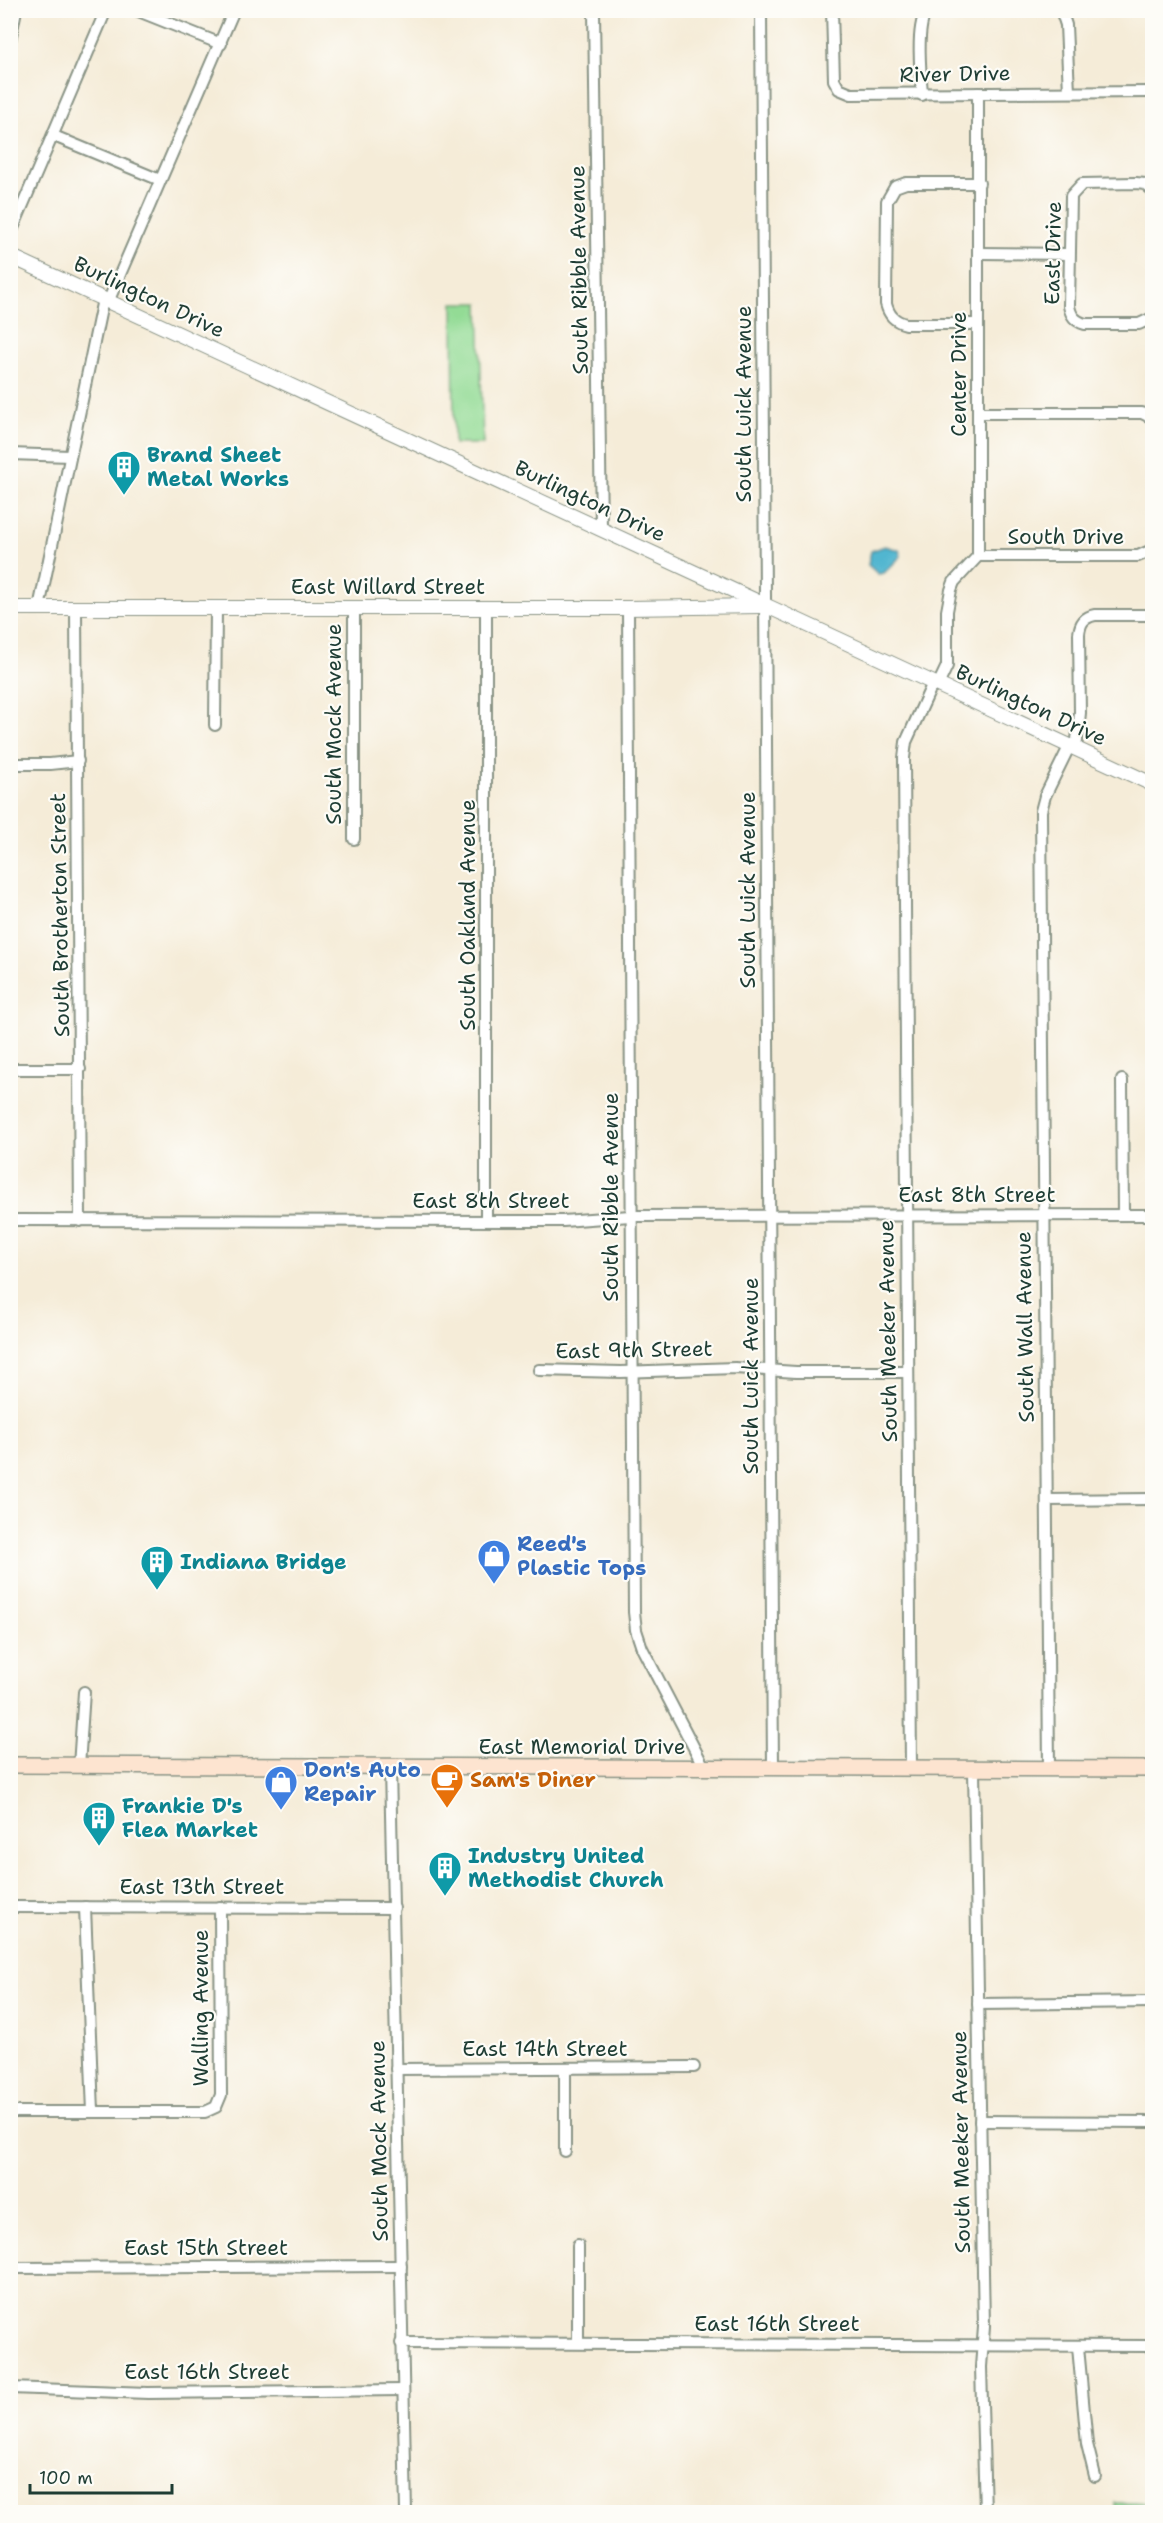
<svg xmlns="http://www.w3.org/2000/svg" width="1163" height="2523" font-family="'Shantell Sans',sans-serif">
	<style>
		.green { fill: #93db95; stroke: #598c64; stroke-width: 1.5 }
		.water { fill: #51b6d0; stroke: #387a82; stroke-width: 1.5 }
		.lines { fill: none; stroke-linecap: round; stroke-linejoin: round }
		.minor-casing { stroke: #8a9486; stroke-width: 14 }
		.tertiary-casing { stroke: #8a9486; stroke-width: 16 }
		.secondary-casing { stroke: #8a9486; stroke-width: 18 }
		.minor { stroke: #fff; stroke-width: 10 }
		.tertiary { stroke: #fff; stroke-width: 14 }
		.secondary { stroke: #fde4d0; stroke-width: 15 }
		.labels { text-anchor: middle; stroke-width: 4.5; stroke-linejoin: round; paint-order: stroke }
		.street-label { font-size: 21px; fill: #1f3d34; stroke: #fdfcf7 }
		.culture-label { font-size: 21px; font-weight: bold; fill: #0d838f; stroke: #fdfcf7; text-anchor: start }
		.shop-label { font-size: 21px; font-weight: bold; fill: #366cbe; stroke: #fdfcf7; text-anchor: start }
		.food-label { font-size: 21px; font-weight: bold; fill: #c56008; stroke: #fdfcf7; text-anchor: start }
	</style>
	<rect width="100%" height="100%" fill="#fdfcf7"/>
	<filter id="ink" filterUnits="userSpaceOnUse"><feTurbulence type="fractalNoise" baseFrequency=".0167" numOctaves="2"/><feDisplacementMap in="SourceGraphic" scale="12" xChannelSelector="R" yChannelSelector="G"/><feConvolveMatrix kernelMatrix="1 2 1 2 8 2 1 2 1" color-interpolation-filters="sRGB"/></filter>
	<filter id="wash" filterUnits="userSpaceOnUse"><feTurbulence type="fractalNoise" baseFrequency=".008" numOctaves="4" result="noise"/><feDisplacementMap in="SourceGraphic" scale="24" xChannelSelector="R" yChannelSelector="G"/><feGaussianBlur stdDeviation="1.35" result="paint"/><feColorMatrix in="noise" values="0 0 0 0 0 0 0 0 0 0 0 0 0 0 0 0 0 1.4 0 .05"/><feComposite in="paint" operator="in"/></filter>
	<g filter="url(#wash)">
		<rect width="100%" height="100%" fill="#f5ecd8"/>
		<g class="green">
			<polygon points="453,303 479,303 483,444 454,444"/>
			<polygon points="1115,2503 1152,2503 1152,2512 1116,2512"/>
		</g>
		<polygon class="water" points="885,546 899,550 901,556 884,573 878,574 868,565 871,551"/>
	</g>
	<g filter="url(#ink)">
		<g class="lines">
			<g class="minor-casing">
				<g id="minor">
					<polyline points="136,10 221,44"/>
					<polyline points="594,10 601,529"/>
					<polyline points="761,10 773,1769"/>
					<polyline points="832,10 834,80 839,89 851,94 1152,92"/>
					<polyline points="1061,10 1066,25 1069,92"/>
					<polyline points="10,41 16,10"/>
					<path d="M922 95C921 74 915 27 927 10"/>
					<polyline points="54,136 160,180"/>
					<path d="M1152 190 1145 184 1136 183 1082 184 1071 196 1069 306C1071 316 1075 321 1085 324H1139L1152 318"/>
					<polyline points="10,235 106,10"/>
					<polyline points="979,253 1069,254"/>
					<polyline points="108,302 234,10"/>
					<path d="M978 324H906C894 321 889 315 886 304L887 201 895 187 906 183H979"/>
					<polyline points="978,413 1142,413 1152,418"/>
					<polyline points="10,454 70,456"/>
					<polyline points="978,556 1138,556 1152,550"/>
					<polyline points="39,608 103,299"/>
					<polyline points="354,608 354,839"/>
					<polyline points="628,608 634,1612 636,1630 642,1648 705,1769"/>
					<polyline points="76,609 80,1221"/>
					<polyline points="486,609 486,1220"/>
					<polyline points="938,685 947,666 947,611 951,590 954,582 978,556 978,93"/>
					<polyline points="215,725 216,608"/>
					<path d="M1076 749 1080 713 1079 634C1080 623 1084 617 1095 615H1152"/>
					<polyline points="10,764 50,764 78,761"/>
					<polyline points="10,1069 80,1069"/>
					<polyline points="1122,1080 1123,1215"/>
					<polyline points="10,1220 563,1221 630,1216 1152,1215"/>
					<polyline points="539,1370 621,1372 735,1368 796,1372 908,1372"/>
					<polyline points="1047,1500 1152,1499"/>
					<polyline points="79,1766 84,1692"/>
					<polyline points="390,1768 406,2512"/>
					<polyline points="911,1769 904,758 906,742 933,683"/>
					<polyline points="1049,1769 1041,811 1045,796 1069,747"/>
					<polyline points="974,1770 984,2327 981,2367 985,2512"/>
					<polyline points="10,1907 394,1908"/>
					<polyline points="85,1907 93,2112"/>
					<polyline points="978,2004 1152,2002"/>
					<polyline points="396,2069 694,2067"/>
					<polyline points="10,2112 205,2112 216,2107 221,2095 220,1907"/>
					<polyline points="980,2121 1152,2122"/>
					<polyline points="565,2151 565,2069"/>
					<polyline points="578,2245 578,2343"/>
					<polyline points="10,2268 401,2266"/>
					<polyline points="401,2343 1152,2346"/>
					<polyline points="1078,2347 1087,2444 1095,2476"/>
					<polyline points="10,2388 148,2393 403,2390"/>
				</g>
			</g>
			<g class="tertiary-casing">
				<g id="tertiary">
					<polyline points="10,256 1152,784"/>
					<polyline points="10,608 628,608 761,606"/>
				</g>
			</g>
			<g class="secondary-casing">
				<polyline id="secondary" points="10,1765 1152,1769"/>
			</g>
			<use href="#minor" class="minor"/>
			<use href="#tertiary" class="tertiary"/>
			<use href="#secondary" class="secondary"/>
		</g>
	</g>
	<defs>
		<g id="building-pin" transform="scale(1.725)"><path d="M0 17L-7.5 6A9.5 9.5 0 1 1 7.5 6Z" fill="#0f9aa8" stroke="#fdfcf7"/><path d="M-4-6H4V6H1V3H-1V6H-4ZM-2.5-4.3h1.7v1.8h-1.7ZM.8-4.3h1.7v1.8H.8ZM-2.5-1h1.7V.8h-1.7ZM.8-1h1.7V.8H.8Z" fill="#fff"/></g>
		<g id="shop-pin" transform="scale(1.725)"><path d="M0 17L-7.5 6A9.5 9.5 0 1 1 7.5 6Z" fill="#3f7fe0" stroke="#fdfcf7"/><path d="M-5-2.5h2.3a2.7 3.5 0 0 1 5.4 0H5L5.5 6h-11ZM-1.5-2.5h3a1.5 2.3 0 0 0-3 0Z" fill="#fff"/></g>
		<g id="cafe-pin" transform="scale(1.725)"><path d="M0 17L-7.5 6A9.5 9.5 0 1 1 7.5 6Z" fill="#e8710a" stroke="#fdfcf7"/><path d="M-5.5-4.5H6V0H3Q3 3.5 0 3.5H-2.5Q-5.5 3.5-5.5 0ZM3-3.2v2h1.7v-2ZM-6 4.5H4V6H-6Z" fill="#fff"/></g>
	</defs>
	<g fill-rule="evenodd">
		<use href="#building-pin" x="124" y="467"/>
		<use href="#shop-pin" x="494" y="1556"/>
		<use href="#building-pin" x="157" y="1562"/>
		<use href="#cafe-pin" x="447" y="1780"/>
		<use href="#shop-pin" x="281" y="1782"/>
		<use href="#building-pin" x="99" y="1818"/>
		<use href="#building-pin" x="445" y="1868"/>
	</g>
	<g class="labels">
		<g class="street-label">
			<text transform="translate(955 74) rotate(-1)" y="7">River Drive</text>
			<text transform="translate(1053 253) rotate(-89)" y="7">East Drive</text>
			<text transform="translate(579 270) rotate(-91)" y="7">South Ribble Avenue</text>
			<text transform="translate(149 297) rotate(25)" y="7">Burlington Drive</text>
			<text transform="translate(959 374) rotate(-90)" y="7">Center Drive</text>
			<text transform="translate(744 404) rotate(-90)" y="7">South Luick Avenue</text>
			<text transform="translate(590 501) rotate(25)" y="7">Burlington Drive</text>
			<text x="1066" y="544">South Drive</text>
			<text x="388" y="594">East Willard Street</text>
			<text transform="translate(1031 705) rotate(25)" y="7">Burlington Drive</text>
			<text transform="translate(334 724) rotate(-90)" y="7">South Mock Avenue</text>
			<text transform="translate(748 890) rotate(-90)" y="7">South Luick Avenue</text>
			<text transform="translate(60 915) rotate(-91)" y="7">South Brotherton Street</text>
			<text transform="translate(468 915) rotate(-90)" y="7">South Oakland Avenue</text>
			<text x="977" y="1202">East 8th Street</text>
			<text transform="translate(611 1197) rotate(-90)" y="7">South Ribble Avenue</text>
			<text x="491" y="1208">East 8th Street</text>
			<text transform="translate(1025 1327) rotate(-91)" y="7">South Wall Avenue</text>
			<text transform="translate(888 1331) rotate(-91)" y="7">South Meeker Avenue</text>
			<text transform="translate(634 1350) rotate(-1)" y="7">East 9th Street</text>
			<text transform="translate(751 1376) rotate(-90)" y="7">South Luick Avenue</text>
			<text x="582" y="1754">East Memorial Drive</text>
			<text x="202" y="1894">East 13th Street</text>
			<text transform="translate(201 2008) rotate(-90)" y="7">Walling Avenue</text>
			<text x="545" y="2056">East 14th Street</text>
			<text transform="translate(379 2141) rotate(-91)" y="7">South Mock Avenue</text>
			<text transform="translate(961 2142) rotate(-91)" y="7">South Meeker Avenue</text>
			<text x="206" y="2255">East 15th Street</text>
			<text x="777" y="2331">East 16th Street</text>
			<text x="207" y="2379">East 16th Street</text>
		</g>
		<g class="culture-label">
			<text x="147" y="462">Brand Sheet<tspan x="147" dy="24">Metal Works</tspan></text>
			<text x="180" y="1569">Indiana Bridge</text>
			<text x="122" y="1813">Frankie D's<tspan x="122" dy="24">Flea Market</tspan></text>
			<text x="468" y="1863">Industry United<tspan x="468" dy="24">Methodist Church</tspan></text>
		</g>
		<g class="shop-label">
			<text x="517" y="1551">Reed's<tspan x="517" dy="24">Plastic Tops</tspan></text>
			<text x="304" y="1777">Don's Auto<tspan x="304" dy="24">Repair</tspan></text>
		</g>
		<g class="food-label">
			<text x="470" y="1787">Sam's Diner</text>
		</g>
	</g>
	<rect width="1163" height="2523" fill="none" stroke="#fdfcf7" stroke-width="36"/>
	<path d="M30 2484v9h142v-9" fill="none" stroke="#1f3d34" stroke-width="3"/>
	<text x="39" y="2484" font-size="18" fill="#1f3d34" stroke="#fdfcf7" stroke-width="4.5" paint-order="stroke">100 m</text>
</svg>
